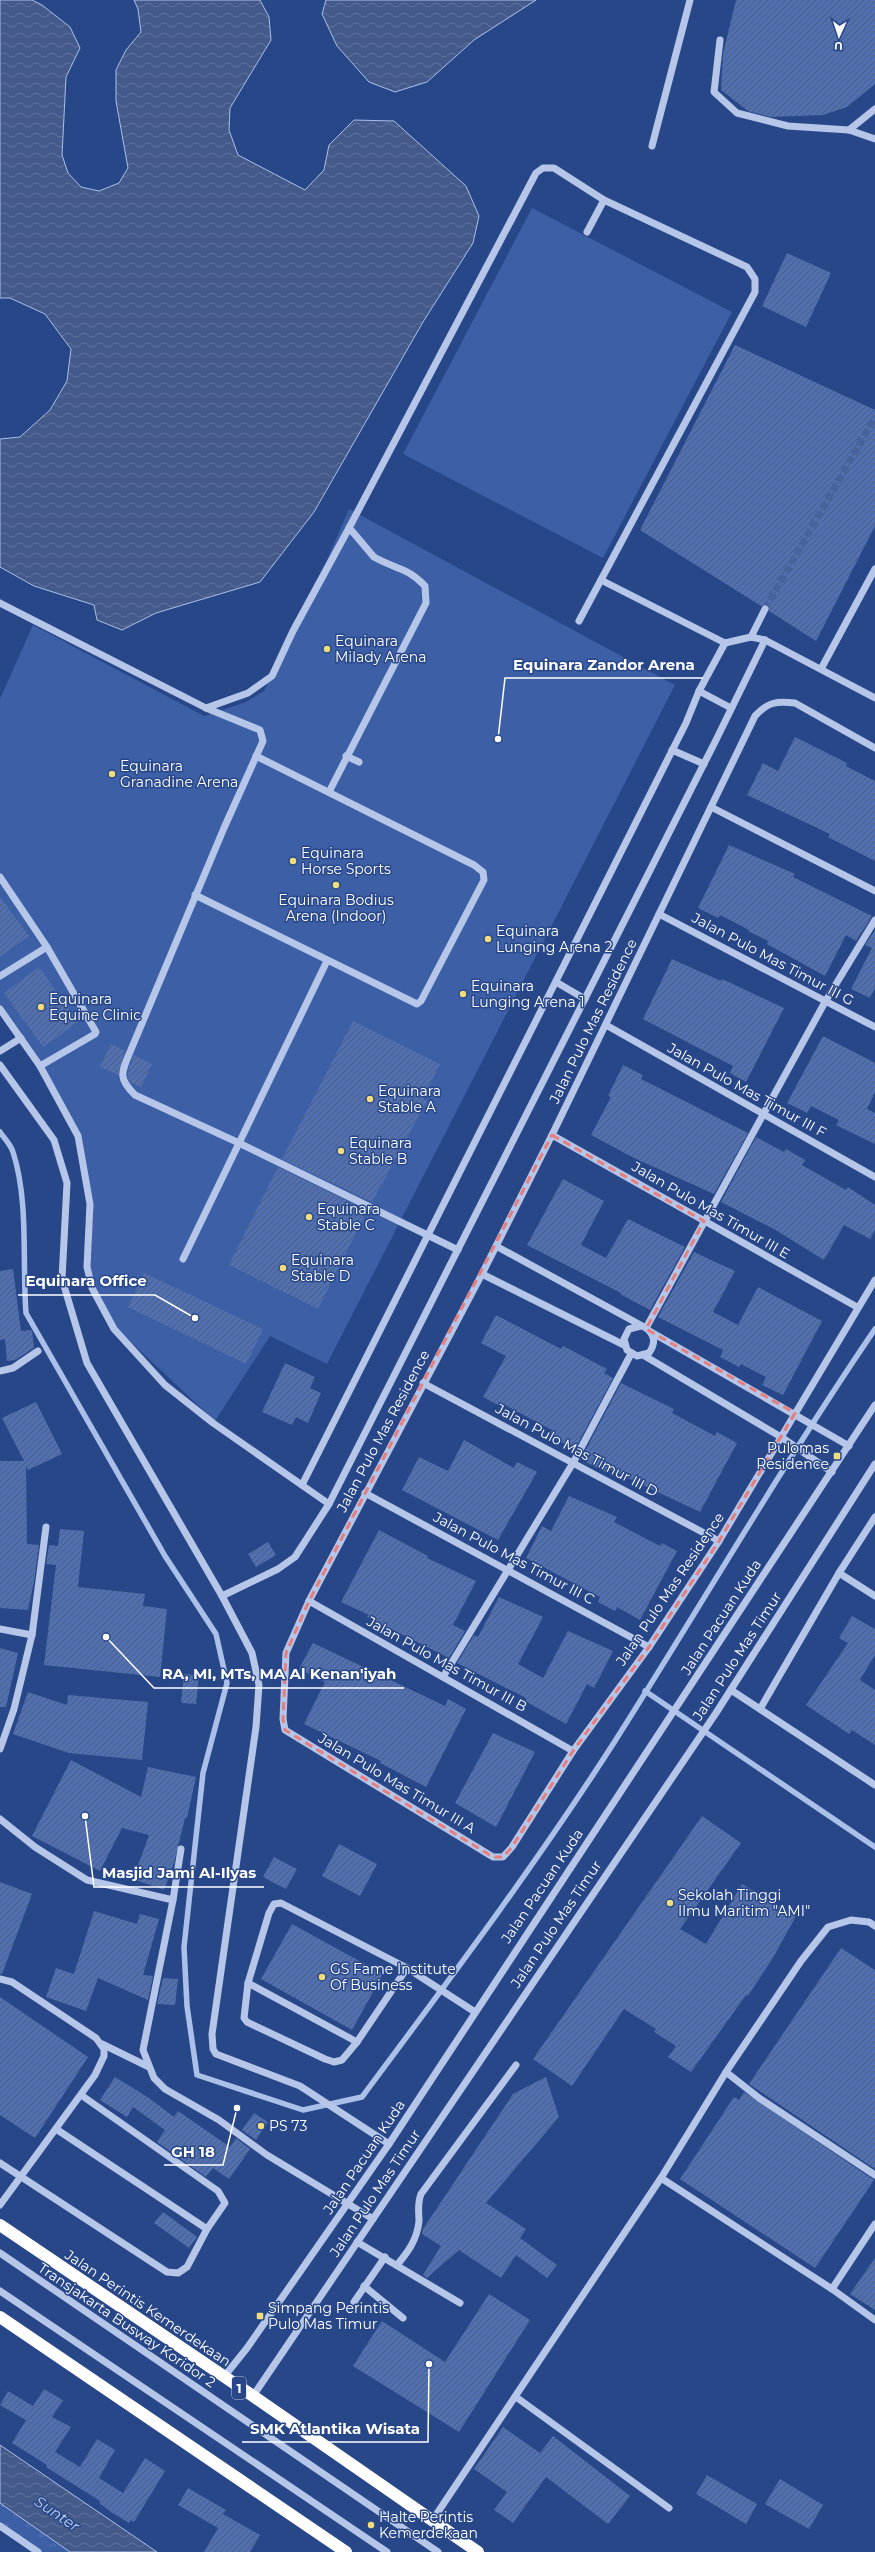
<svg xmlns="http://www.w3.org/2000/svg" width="875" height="2552" font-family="Montserrat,sans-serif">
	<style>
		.grass { fill: url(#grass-tufts) }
		.garden { fill: #3c5fa6 }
		.water { fill: url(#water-waves); stroke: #aac0e9 }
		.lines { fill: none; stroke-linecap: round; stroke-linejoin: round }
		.stream { stroke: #aac0e9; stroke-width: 5.5 }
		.building { fill: url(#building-hatch) }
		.minor-tunnel { stroke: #48639b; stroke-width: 7; stroke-dasharray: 7 3.5; stroke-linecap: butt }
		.minor { stroke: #b5c6e9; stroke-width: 7 }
		.highway { stroke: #fff; stroke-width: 12 }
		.marked { fill: none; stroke: #e67e7e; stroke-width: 3; stroke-dasharray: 8 5; stroke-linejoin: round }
		.poi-dot { fill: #f1dd7b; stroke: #284789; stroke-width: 1.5 }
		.labels { text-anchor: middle; stroke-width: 3; stroke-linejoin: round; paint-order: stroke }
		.shield { fill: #284789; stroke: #bec8dc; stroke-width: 1 }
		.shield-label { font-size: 13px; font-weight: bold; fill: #fff }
		.poi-label { font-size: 14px; fill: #fff; stroke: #284789; text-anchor: start }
		.street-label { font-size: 14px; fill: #fff; stroke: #284789 }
		.water-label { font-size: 15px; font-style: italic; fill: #c1d1f0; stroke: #284789 }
		.leader { fill: none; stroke: #fff; stroke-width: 1.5 }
		.callout-dot { fill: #fff; stroke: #284789; stroke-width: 1.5 }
		.callout-label { font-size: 15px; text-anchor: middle; font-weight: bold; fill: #fff; stroke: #284789; stroke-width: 3; stroke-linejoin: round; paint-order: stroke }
	</style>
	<defs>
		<pattern id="grass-tufts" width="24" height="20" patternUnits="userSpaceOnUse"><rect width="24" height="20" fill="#3c5fa6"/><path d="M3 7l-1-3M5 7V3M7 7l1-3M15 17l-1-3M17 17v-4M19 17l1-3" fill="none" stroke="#5977b3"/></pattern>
		<pattern id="water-waves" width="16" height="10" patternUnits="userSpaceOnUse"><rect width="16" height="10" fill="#445a8a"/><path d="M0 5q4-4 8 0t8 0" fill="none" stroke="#60739c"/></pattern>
		<pattern id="building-hatch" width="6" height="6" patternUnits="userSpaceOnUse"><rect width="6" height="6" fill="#5070b1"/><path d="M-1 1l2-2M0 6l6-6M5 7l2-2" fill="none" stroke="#4e5c79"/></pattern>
	</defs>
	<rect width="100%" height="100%" fill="#284789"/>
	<polygon class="grass" points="0,2503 71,2552 38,2552 0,2526"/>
	<g class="garden">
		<polygon points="532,208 732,312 603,558 403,454"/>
		<polygon points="349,509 675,685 327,1364 270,1336 215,1421 118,1330 95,1289 90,1269 93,1205 80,1137 0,1005 0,699 33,625 204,716 246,702 264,691 311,597"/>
	</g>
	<g class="water">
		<polygon points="0,0 32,0 42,5 70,27 80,48 66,77 62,155 68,173 81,187 99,191 119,183 128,168 116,101 116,70 126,50 141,32 138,9 134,0 260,0 269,17 271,40 230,108 229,130 238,155 305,190 324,170 329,145 354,120 394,121 466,186 479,216 473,243 423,322 314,512 260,582 156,613 122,630 97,620 94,605 34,586 0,567 0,439 20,437 50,410 67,381 71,349 45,314 10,298 0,298"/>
		<polygon points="326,0 536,0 474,40 427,82 395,92 369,82 337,46 322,14"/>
		<polygon points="0,2445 157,2552 70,2552 0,2503"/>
	</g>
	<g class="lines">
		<g class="stream">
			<path d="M0 1132C4 1138 11 1145 13 1152 29 1201 22 1262 26 1313L165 1556 216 1634 227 1683 203 1773 184 1947 187 2006 197 2075 303 2110 362 2097C449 1980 537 1863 615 1741 702 1604 783 1464 875 1329"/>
			<polyline points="645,1691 875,1847"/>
		</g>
	</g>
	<g class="building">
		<polygon points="736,0 875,0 875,84 847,107 823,115 771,117 748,111 721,90 723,54"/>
		<polygon points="787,253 831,273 806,327 762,306"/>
		<polygon points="735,345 875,410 875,526 816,641 769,611 768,605 761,606 640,530"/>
		<polygon points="795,737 847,763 846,766 875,781 875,861 828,837 830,834 747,795 763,763 778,771"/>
		<polygon points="729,845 795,874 793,877 872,916 856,941 846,935 825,976 767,944 768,941 748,931 749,930 720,915 718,918 698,908"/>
		<polygon points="0,897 29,936 0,957"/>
		<polygon points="875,930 875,988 870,998 851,989 872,948 865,945"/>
		<polygon points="672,959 721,981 722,979 784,1008 746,1082 730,1073 733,1066 643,1019"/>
		<polygon points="39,967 78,1022 43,1047 4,993"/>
		<polygon points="353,1021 440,1064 423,1099 427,1101 372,1202 282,1159"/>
		<polygon points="823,1036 875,1063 875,1092 867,1109 875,1113 875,1144 836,1125 839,1120 811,1106 807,1113 787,1103"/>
		<polygon points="111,1044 125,1051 118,1075 100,1067"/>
		<polygon points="134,1055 152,1064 141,1087 130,1082 128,1078 128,1071"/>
		<polygon points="623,1065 643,1075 641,1079 748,1133 714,1194 634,1158 591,1135 611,1097 608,1096"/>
		<polygon points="756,1137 784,1152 786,1149 805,1160 802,1165 846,1190 848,1187 875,1205 875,1230 870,1239 844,1225 824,1260 774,1229 721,1202"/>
		<polygon points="278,1167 367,1211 318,1309 229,1265"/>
		<polygon points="563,1179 604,1201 581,1245 606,1258 628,1219 685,1247 650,1310 620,1294 621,1293 527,1245"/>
		<polygon points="694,1252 735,1271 713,1312 738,1325 758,1287 822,1321 783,1395 762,1385 766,1377 741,1364 739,1367 720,1357 723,1350 658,1317"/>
		<polygon points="13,1269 21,1331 32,1330 34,1348 15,1360 7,1361 5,1339 0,1340 0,1271"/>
		<polygon points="144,1273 263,1329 246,1364 128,1307"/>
		<polygon points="496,1315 561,1349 563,1346 607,1369 604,1373 613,1378 575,1449 549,1436 552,1430 503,1404 502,1407 483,1397 506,1356 481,1343"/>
		<polygon points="285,1363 315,1377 310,1388 321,1393 308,1423 296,1417 292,1425 262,1412"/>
		<polygon points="621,1383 674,1409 672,1413 715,1436 717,1432 737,1443 700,1512 609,1469 607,1473 586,1462 589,1456 584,1453"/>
		<polygon points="36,1402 62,1454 28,1470 26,1466 27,1544 39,1545 34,1582 28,1610 0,1608 0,1461 24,1461 2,1418"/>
		<polygon points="464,1440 514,1468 517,1462 537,1472 498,1540 402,1490 419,1457 448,1471"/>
		<polygon points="569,1496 617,1517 614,1522 660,1546 662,1543 677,1551 640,1620 617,1607 615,1611 598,1602 600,1597 526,1558 542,1526 551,1531"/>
		<polygon points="60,1529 84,1531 78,1587 145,1594 143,1606 167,1609 160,1677 44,1665 56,1565 46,1564 49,1545 58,1546"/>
		<polygon points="379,1530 428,1556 427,1558 476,1581 453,1625 465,1631 449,1658 367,1617 369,1615 341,1602"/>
		<polygon points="268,1542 276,1555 256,1567 248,1554"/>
		<polygon points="499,1597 543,1617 518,1664 543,1678 568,1631 613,1651 594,1688 587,1684 566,1724 525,1701 526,1698 457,1663 474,1635 478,1637"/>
		<polygon points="852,1616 875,1629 875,1655 860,1680 875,1690 875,1745 852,1730 849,1734 806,1705 848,1643 839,1638"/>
		<polygon points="313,1643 445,1706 448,1699 466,1709 426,1787 380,1763 381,1761 304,1724 325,1682 299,1669"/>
		<polygon points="0,1648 18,1653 6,1707 0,1707"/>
		<polygon points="184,1674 199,1675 196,1704 181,1703"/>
		<polygon points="28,1692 67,1705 68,1695 148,1702 142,1760 69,1753 13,1734"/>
		<polygon points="493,1733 535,1752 496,1827 455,1803"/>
		<polygon points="71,1760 141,1797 148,1767 196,1777 187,1818 185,1818 174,1863 164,1890 133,1879 149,1835 122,1828 100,1871 32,1836"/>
		<polygon points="702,1816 741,1843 680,1929 706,1944 742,1884 796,1916 774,1956 748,1996 746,1995 691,2072 668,2057 676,2046 654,2032 656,2029 624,2009 572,2086 533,2059"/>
		<polygon points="339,1844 377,1864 360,1896 322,1876"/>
		<polygon points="274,1857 297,1869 286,1889 263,1877"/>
		<polygon points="0,1882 32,1894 2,1974 0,1974"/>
		<polygon points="94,1911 137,1924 140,1914 159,1919 143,1975 153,1976 148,2000 98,1978 86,2011 46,1997 56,1968 74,1974"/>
		<polygon points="292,1924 383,1974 352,2030 261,1979"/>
		<polygon points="841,1948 875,1970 875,2169 749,2084"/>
		<polygon points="163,1978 178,1979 175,2005 157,2004"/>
		<polygon points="0,1997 88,2057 35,2138 0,2115"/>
		<polygon points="115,2077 149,2098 174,2117 178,2111 230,2147 236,2138 250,2149 229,2179 213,2168 206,2177 157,2142 165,2130 133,2107 127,2117 100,2100"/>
		<polygon points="546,2077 559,2117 486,2203 526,2229 520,2238 557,2265 547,2278 516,2255 501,2278 459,2250 427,2278 423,2275 441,2246 422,2234 423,2229 513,2094"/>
		<polygon points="744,2092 874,2180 815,2268 680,2179 734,2097 739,2100"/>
		<polygon points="254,2113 268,2122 256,2140 242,2130"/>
		<polygon points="163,2212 197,2237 189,2248 154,2223"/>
		<polygon points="875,2258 875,2310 850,2294"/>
		<polygon points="489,2294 530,2320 459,2432 353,2366 382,2321 445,2362"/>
		<polygon points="44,2389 63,2400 52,2417 71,2427 55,2452 80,2467 97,2439 115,2450 99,2478 123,2493 145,2458 165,2471 134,2522 131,2520 129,2523 111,2512 99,2503 100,2501 46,2467 47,2465 12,2443 26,2420 0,2405 8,2391 33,2406"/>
		<polygon points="503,2427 540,2453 553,2436 630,2496 608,2524 546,2477 513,2523 494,2510 507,2492 474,2469"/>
		<polygon points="707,2475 757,2504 746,2524 696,2494"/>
		<polygon points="780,2479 823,2505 809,2529 765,2504"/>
		<polygon points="188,2488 226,2510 223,2514 260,2535 250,2552 204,2552 218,2528 178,2505"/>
	</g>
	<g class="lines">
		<polyline class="minor-tunnel" points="765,609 875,417"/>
		<g class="minor">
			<polyline points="720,40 714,92 737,113 788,126 849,130 875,109"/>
			<polyline points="849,130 875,139"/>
			<polyline points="652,146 690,0"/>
			<polyline points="587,232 604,200"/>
			<polyline points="601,580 725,643 751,637 765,640 875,698"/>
			<path d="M0 603 206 708 260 730 263 741 224 828 130 1052C121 1073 118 1078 135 1095L239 1143 458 1250"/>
			<polyline points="751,637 765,609"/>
			<polyline points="821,669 875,569"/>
			<polyline points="699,691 731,708"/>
			<polyline points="206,708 248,693 272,676 293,631 349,528"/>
			<path d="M875 748 795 703C776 701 768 702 755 716L552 1135 482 1274 309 1601 286 1653 283 1719 285 1730 493 1857H503L512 1847 573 1751 649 1647 719 1541 875 1280"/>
			<polyline points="672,750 704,764"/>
			<polyline points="346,756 359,762"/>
			<path d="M329 792 426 603 425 586C407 567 395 569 374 557 371 554 355 534 349 528L536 173 543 168H554L604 200 747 267 755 279V292L579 621"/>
			<polyline points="711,807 875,891"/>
			<polyline points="0,877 47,947 96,1032 95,1034 40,1066"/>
			<polyline points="195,895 417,1004 421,1001 484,880 483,872 474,865 256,756"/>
			<polyline points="659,914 875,1027"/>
			<polyline points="0,976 47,947"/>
			<polyline points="556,982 585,999"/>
			<polyline points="0,1009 40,1066 78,1136 90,1204 87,1267 92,1288 114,1329 165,1385 213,1423 329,1504"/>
			<polyline points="606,1025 875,1177"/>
			<polyline points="0,1051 21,1038"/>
			<polyline points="0,1065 54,1140 67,1183 62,1279 87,1363 222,1596 252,1653 259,1685 256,1727 212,2034 213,2049 216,2054 300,2086 389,2144"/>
			<polyline points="552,1135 857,1307"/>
			<path d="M496 1246 646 1328C655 1335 656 1343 649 1353L637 1356 627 1350 624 1339 629 1329 641 1326"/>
			<polyline points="183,1259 327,961"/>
			<polyline points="482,1274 624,1345"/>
			<polyline points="646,1328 825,1002 875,920"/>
			<polyline points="651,1332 849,1446"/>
			<polyline points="643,1355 781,1437 832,1472"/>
			<polyline points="0,1371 13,1368 38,1351"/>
			<polyline points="423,1383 719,1541"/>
			<polyline points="302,1485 686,723 699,691 725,643"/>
			<polyline points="365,1493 649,1647"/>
			<polyline points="839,1573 875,1596"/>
			<polyline points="222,1596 278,1569 295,1557 329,1504 716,740 765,640"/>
			<polyline points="309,1601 573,1751"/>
			<polyline points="0,1629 32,1635"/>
			<polyline points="443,1677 573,1463 631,1354"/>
			<polyline points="731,1690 875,1785"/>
			<polyline points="760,1709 839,1573 875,1517"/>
			<polyline points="0,1749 14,1709 32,1635 46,1527"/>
			<polyline points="0,1819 35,1847 87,1880 173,1900 143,2050 154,2078 165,2089 219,2120 267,2155 373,2219"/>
			<polyline points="173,1900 181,1849"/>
			<polyline points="407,1968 357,2042 342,2060 334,2062 325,2059 247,2022 244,2018 248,1983 269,1913 274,1904 281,1903 407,1968 475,2012"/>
			<polyline points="0,1979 12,1982 96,2038 104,2049 104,2056 95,2075 0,2205"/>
			<polyline points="248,1983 357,2042"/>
			<polyline points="102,2044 147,2066"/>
			<polyline points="726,2072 759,2098 875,2175"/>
			<polyline points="56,2129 207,2229"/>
			<polyline points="0,2163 167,2272 178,2273 187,2267 207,2229 225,2203 218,2191 81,2095"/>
			<polyline points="661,2178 832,2289 875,2320"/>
			<polyline points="357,2242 460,2303"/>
			<polyline points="0,2253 438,2552"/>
			<path d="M397 2265C408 2252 417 2240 419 2221 419 2211 417 2204 421 2194L516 2065"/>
			<polyline points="364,2286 403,2318"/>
			<polyline points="832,2289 875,2224"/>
			<polyline points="0,2291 387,2552"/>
			<polyline points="354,2302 385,2257"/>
			<polyline points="223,2378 247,2348 389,2144 875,1405"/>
			<polyline points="253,2396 716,1713 875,1464"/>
			<polyline points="516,2397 669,2508"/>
			<polyline points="432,2521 661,2178 726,2072 801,1961 828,1927 851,1920 869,1922 875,1926"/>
			<polyline points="0,2526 38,2552"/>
		</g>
		<g class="highway">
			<polyline points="0,2225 253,2396 478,2552"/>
			<polyline points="0,2317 346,2552"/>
		</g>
	</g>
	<path class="marked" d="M552 1135 704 1221 646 1329 795 1413 719 1541 649 1647 573 1751 512 1847 503 1857H493L285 1730 283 1719 286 1653 309 1601Z"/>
	<g class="poi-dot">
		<circle cx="327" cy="649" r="4"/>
		<circle cx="112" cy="774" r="4"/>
		<circle cx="293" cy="861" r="4"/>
		<circle cx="336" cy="885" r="4"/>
		<circle cx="488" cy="939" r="4"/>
		<circle cx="463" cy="994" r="4"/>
		<circle cx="41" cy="1007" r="4"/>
		<circle cx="370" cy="1099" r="4"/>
		<circle cx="341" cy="1151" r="4"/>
		<circle cx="309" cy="1217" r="4"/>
		<circle cx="283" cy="1268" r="4"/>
		<rect x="833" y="1452" width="8" height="8" rx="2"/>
		<circle cx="670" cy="1903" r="4"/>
		<circle cx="322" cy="1977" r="4"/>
		<circle cx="261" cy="2126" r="4"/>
		<rect x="256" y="2312" width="8" height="8" rx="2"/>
		<circle cx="371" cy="2525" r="4"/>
	</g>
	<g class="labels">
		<rect class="shield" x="232" y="2377" width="14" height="22" rx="3"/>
		<g class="shield-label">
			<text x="239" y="2393">1</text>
		</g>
		<g class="poi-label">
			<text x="335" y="646">Equinara<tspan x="335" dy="16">Milady Arena</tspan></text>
			<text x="120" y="771">Equinara<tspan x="120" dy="16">Granadine Arena</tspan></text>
			<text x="301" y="858">Equinara<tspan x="301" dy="16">Horse Sports</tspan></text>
			<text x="336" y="905" text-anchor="middle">Equinara Bodius<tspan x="336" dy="16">Arena (Indoor)</tspan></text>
			<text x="496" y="936">Equinara<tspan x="496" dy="16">Lunging Arena 2</tspan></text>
			<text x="471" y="991">Equinara<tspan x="471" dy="16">Lunging Arena 1</tspan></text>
			<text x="49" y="1004">Equinara<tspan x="49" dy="16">Equine Clinic</tspan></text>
			<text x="378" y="1096">Equinara<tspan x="378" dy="16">Stable A</tspan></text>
			<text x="349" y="1148">Equinara<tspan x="349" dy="16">Stable B</tspan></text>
			<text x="317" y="1214">Equinara<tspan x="317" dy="16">Stable C</tspan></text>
			<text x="291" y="1265">Equinara<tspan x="291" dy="16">Stable D</tspan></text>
			<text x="829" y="1453" text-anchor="end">Pulomas<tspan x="829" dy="16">Residence</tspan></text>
			<text x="678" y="1900">Sekolah Tinggi<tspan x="678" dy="16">Ilmu Maritim "AMI"</tspan></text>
			<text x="330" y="1974">GS Fame Institute<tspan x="330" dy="16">Of Business</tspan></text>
			<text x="269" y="2131">PS 73</text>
			<text x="268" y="2313">Simpang Perintis<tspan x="268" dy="16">Pulo Mas Timur</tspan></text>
			<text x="379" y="2522">Halte Perintis<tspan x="379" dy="16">Kemerdekaan</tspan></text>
		</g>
		<g class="street-label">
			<text transform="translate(773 959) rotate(28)" y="5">Jalan Pulo Mas Timur III G</text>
			<text transform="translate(593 1021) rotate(-64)" y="5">Jalan Pulo Mas Residence</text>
			<text transform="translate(747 1090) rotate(29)" y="5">Jalan Pulo Mas Timur III F</text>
			<text transform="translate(711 1210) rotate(30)" y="5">Jalan Pulo Mas Timur III E</text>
			<text transform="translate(383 1431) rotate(-62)" y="5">Jalan Pulo Mas Residence</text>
			<text transform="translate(577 1450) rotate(28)" y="5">Jalan Pulo Mas Timur III D</text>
			<text transform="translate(514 1558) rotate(28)" y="5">Jalan Pulo Mas Timur III C</text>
			<text transform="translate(670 1589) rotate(-56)" y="5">Jalan Pulo Mas Residence</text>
			<text transform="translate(721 1617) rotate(-57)" y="5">Jalan Pacuan Kuda</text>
			<text transform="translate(737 1656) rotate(-57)" y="5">Jalan Pulo Mas Timur</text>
			<text transform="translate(447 1664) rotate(29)" y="5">Jalan Pulo Mas Timur III B</text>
			<text transform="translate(397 1783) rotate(31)" y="5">Jalan Pulo Mas Timur III A</text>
			<text transform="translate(542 1886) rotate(-56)" y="5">Jalan Pacuan Kuda</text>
			<text transform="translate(556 1924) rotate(-56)" y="5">Jalan Pulo Mas Timur</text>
			<text transform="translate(364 2157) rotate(-56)" y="5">Jalan Pacuan Kuda</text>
			<text transform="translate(375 2193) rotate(-56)" y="5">Jalan Pulo Mas Timur</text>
			<text transform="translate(148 2308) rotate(34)" y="5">Jalan Perintis Kemerdekaan</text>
			<text transform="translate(127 2325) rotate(34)" y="5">Transjakarta Busway Koridor 2</text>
		</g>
		<g class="water-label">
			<text transform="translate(57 2514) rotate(34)" y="5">Sunter</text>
		</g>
	</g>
	<path class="leader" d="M498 739L505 678H703M195 1318L155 1295H18M106 1637L154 1688H404M85 1816L94 1887H264M237 2108L223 2165H164M429 2364L428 2442H242"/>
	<g class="callout-dot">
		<circle cx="498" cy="739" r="4"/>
		<circle cx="195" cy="1318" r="4"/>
		<circle cx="106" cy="1637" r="4"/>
		<circle cx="85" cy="1816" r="4"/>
		<circle cx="237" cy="2108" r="4"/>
		<circle cx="429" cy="2364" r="4"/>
	</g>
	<g class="callout-label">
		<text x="604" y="670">Equinara Zandor Arena</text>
		<text x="86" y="1286">Equinara Office</text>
		<text x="279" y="1679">RA, MI, MTs, MA Al Kenan'iyah</text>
		<text x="179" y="1878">Masjid Jami Al-Ilyas</text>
		<text x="193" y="2157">GH 18</text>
		<text x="335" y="2434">SMK Atlantika Wisata</text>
	</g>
	<g transform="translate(839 36) rotate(183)" stroke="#284789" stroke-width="3" paint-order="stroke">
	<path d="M0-3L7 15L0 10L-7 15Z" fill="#ffffff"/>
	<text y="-6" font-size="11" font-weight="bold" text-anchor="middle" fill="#ffffff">U</text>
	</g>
</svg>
